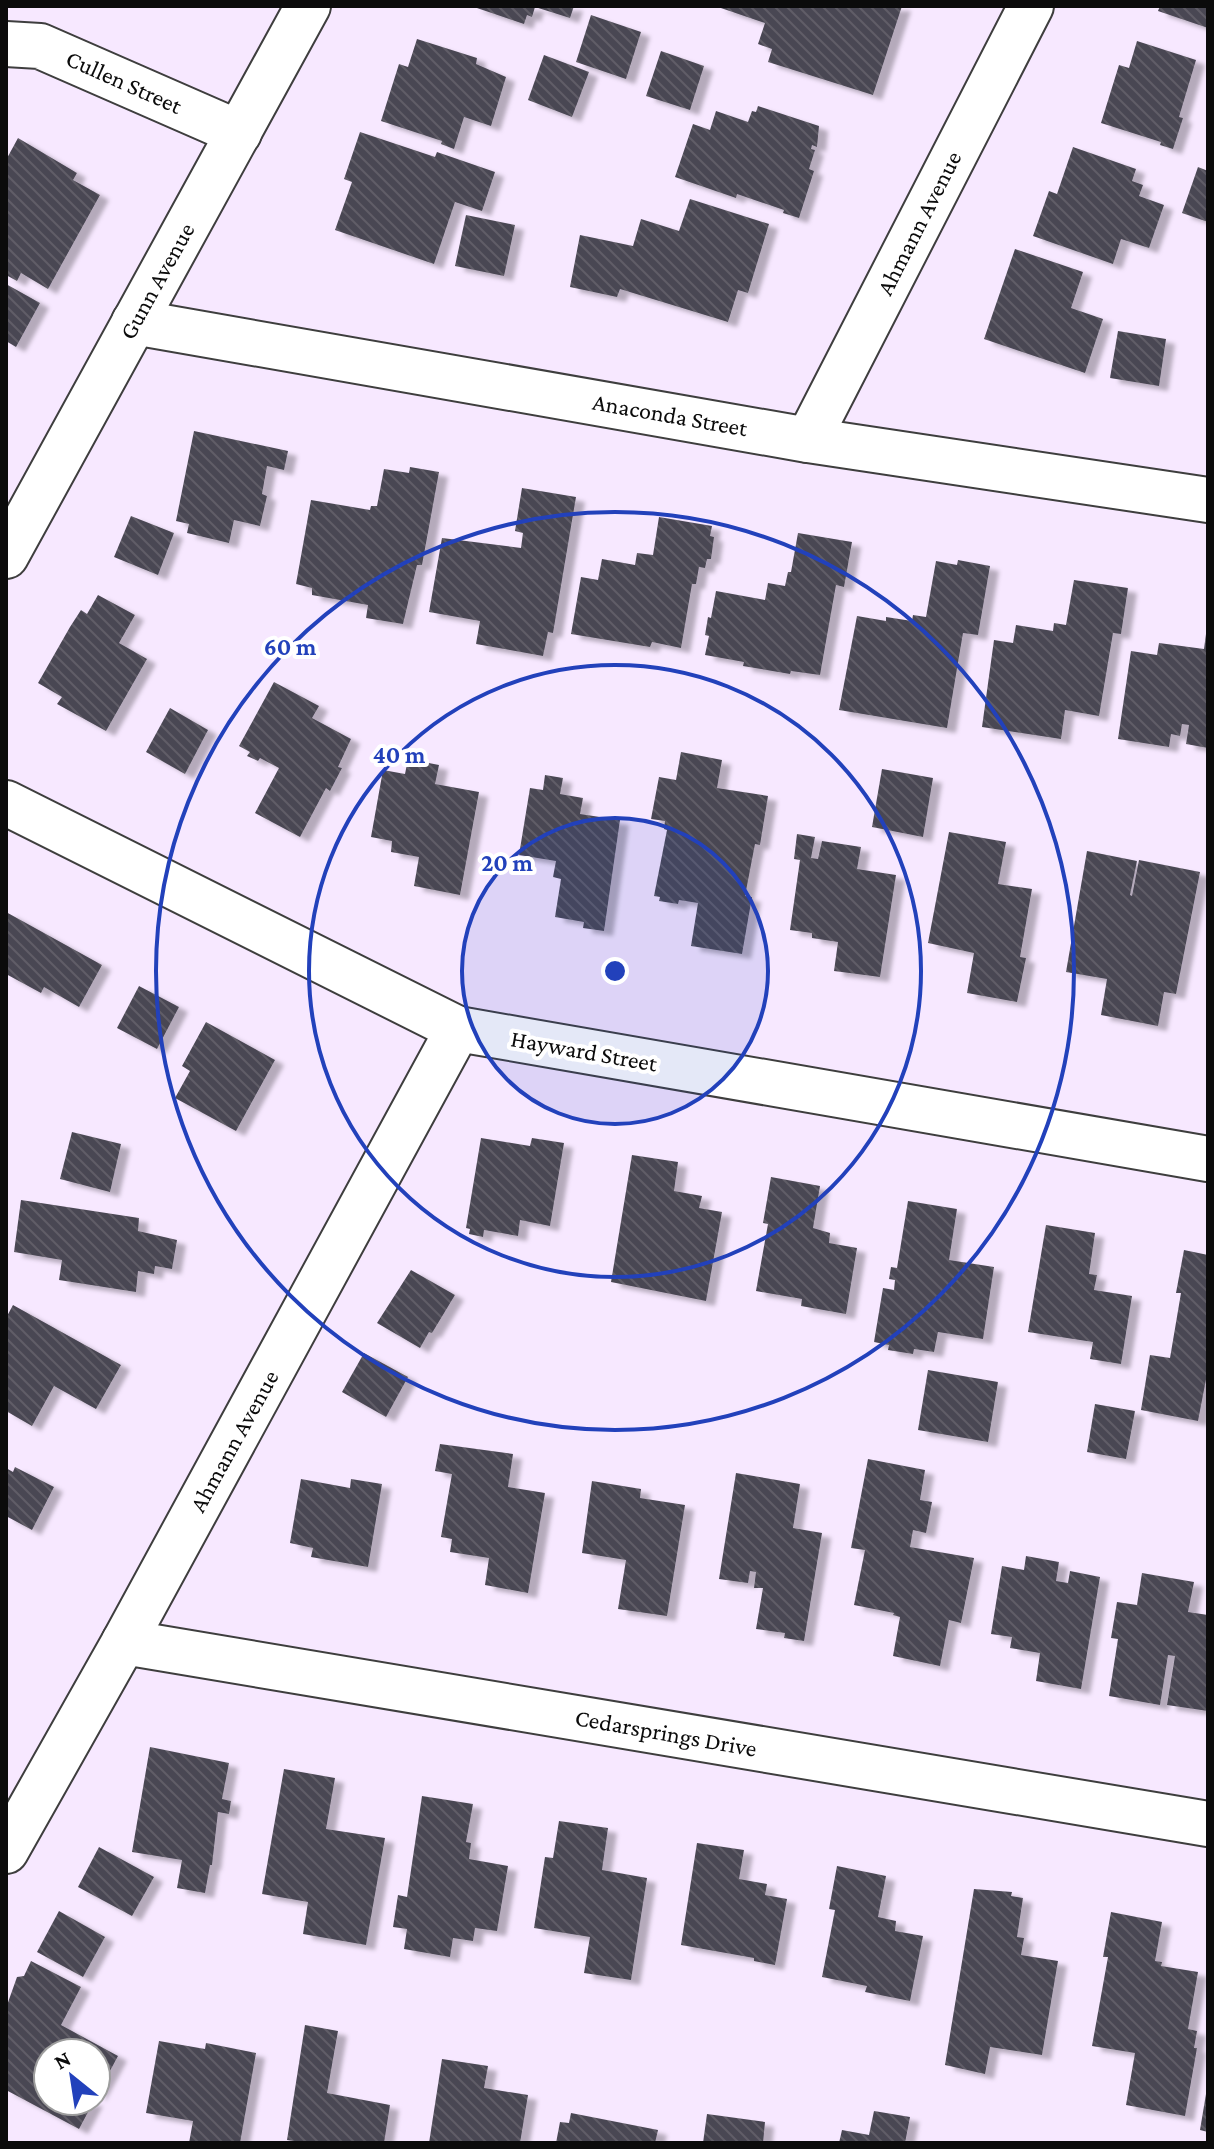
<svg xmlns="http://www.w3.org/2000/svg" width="1214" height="2149" font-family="'Crimson Pro',serif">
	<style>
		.building { fill: url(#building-back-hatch); filter: url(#shadow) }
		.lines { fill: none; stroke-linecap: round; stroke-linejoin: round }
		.minor-casing { stroke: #3e3e3e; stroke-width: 48 }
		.minor { stroke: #fff; stroke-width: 44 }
		.ring { fill: none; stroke: #2241bb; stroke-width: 4 }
		.labels { text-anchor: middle; stroke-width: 8; stroke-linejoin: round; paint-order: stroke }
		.street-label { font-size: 24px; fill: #0b0b0b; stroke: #fff }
		.centre { fill: #2241bb; stroke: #fff; stroke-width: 4 }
		.ring-label { font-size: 24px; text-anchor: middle; font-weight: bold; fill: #2241bb; stroke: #fff; stroke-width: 8; stroke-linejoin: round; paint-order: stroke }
	</style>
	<defs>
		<pattern id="building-back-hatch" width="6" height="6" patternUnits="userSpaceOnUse" patternTransform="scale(2)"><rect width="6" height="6" fill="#4a4753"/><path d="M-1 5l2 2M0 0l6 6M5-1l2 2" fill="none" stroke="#605d67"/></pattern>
		<filter id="shadow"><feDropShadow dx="9" dy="5" stdDeviation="2" flood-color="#0004"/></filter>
	</defs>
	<rect width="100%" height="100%" fill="#f7e8ff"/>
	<g class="building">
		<polygon points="471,6 574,6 570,18 535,7 532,17 527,15 524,24"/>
		<polygon points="715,6 902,6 873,95 768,62 772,49 758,44 765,23"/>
		<polygon points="1160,6 1208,6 1208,28 1158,11"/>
		<polygon points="591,15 641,32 626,79 576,62"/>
		<polygon points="417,39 477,58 476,64 506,77 491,126 464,117 454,149 441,144 442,141 381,121 399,64 408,67"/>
		<polygon points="1137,41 1196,60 1179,117 1183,118 1173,149 1160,145 1161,142 1101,123 1119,65 1129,68"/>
		<polygon points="661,51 704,66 690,110 646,96"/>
		<polygon points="544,55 589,72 572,117 528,100"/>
		<polygon points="758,106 819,126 817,147 812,145 811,149 815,150 809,169 814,171 799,218 783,213 784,210 737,194 736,198 675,177 693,124 710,130 716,111 748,122 752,111 756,112"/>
		<polygon points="360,132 435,157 437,152 495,172 482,211 455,202 434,264 335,230 352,182 344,179"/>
		<polygon points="18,138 77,173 73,180 100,195 48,289 21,273 17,281 6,275 6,160"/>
		<polygon points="1073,147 1136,169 1132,181 1143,185 1139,196 1164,205 1149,248 1121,239 1113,264 1033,236 1049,191 1057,194"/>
		<polygon points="1198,167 1208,171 1208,222 1182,213"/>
		<polygon points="690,199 769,224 748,293 738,290 728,322 620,289 617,297 570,287 580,235 633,246 641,219 679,231"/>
		<polygon points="466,215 515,225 504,276 455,266"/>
		<polygon points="1015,249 1083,272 1071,308 1103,319 1085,373 984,339"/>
		<polygon points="6,284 40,303 16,347 6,341"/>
		<polygon points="1118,331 1166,339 1159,386 1110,378"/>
		<polygon points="194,431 288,451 284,470 267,466 262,494 267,496 260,526 234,520 229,543 187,533 189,524 176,521"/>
		<polygon points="410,467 439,472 422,565 417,565 403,624 366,618 368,605 312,595 312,588 296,584 311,500 370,510 371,506 377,506 384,469 409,473"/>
		<polygon points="522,488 576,497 553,633 548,632 543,656 476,644 480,621 429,612 442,538 521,548 523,533 515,531"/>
		<polygon points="131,516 174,533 158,575 114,557"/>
		<polygon points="659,517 712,526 710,536 714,537 711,559 707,559 705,568 699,567 696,584 692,584 681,648 652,642 650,647 571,634 581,577 598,580 602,559 635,565 637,553 653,555"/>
		<polygon points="798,533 852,542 844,587 836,585 820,675 791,671 790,674 743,666 744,662 705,655 709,636 705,635 708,617 711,618 716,591 765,600 768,583 785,586 788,572 791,572"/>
		<polygon points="958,560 990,566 978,635 963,633 947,728 839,710 857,616 886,621 886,617 912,621 913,615 926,617 936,561 957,565"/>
		<polygon points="1074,580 1128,588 1121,634 1113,633 1099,716 1065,710 1061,739 982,727 994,640 1013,643 1016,625 1053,631 1054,623 1066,625"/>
		<polygon points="98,595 135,615 119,643 147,659 106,731 57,704 62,697 38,683 70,627 81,610 87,614"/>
		<polygon points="1206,634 1208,748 1186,744 1189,725 1182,724 1180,736 1171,734 1169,747 1118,739 1131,651 1157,655 1159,643 1204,649"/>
		<polygon points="274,682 319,706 312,718 351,739 338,767 342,768 330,791 326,788 300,837 255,813 279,768 260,758 258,761 247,756 250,752 239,746"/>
		<polygon points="170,708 208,730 185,774 146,752"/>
		<polygon points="681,752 722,760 717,788 768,796 760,845 755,844 745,896 752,897 742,954 691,946 698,903 679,900 678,904 659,901 660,897 654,896 667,830 664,829 665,821 651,819 659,777 676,780"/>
		<polygon points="408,759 439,765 435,784 479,792 460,895 414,886 419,857 391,852 392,841 371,837 383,770 405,774"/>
		<polygon points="882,769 933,778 923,837 872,827"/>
		<polygon points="545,775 563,778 560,794 583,798 580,814 620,820 604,931 583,928 584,922 555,917 561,879 553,877 556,861 519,855 530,788 543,790"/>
		<polygon points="949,832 1006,842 998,884 1032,889 1020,957 1026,958 1017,1002 967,993 974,953 928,943"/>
		<polygon points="797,834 815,837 811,858 818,859 822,841 861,847 857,869 896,875 880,977 834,971 838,942 812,938 812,933 790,930 800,860 794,859"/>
		<polygon points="1087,851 1137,861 1130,895 1132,896 1139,860 1200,872 1176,994 1164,992 1158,1026 1101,1015 1107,979 1066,972"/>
		<polygon points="6,912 102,965 79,1007 44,987 41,993 6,974"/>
		<polygon points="139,986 179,1007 157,1049 117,1028"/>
		<polygon points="206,1022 275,1060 236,1131 175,1098 190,1071 182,1066"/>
		<polygon points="72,1132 121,1144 110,1192 60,1179"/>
		<polygon points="481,1138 530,1146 532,1138 564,1143 550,1226 520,1220 518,1236 484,1230 483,1237 469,1234 470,1229 466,1228"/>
		<polygon points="632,1155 678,1162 674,1191 702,1196 699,1208 722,1212 706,1301 611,1282"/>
		<polygon points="771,1177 820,1186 813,1228 830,1233 829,1243 857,1248 846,1314 801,1306 802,1299 756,1291 768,1224 763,1223"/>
		<polygon points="21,1200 139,1218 138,1231 177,1240 172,1269 155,1266 154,1274 138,1271 136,1292 59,1280 62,1260 14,1252"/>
		<polygon points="908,1201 957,1209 949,1260 994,1267 983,1339 938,1332 934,1352 914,1349 913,1354 888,1350 889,1345 874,1342 883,1288 894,1290 895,1280 889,1279 891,1267 897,1268"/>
		<polygon points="1046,1225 1095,1233 1089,1274 1097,1275 1094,1290 1132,1296 1121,1364 1090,1359 1093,1342 1028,1332"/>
		<polygon points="1184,1250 1208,1255 1208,1369 1198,1421 1141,1410 1150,1355 1170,1358 1181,1293 1176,1293"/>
		<polygon points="411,1270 455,1295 432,1333 429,1332 420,1348 377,1323"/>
		<polygon points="13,1305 121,1365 96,1409 54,1386 32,1426 6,1411 6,1318"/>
		<polygon points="364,1353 408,1377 386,1417 342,1392"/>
		<polygon points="928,1370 998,1382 988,1442 918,1430"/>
		<polygon points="1095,1404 1135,1411 1126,1459 1087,1452"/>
		<polygon points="440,1444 513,1454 508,1487 545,1493 528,1593 485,1585 489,1558 450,1552 452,1539 441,1537 452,1474 435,1471"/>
		<polygon points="868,1459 925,1470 920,1500 932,1502 926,1533 913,1530 910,1547 974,1558 961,1623 949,1620 940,1666 893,1656 900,1617 893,1615 894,1613 854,1605 865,1550 851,1548"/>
		<polygon points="15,1467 54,1487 32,1530 6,1516 6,1468 13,1472"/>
		<polygon points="736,1473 800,1484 793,1528 822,1533 804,1641 784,1638 785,1633 756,1629 763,1588 754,1588 756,1572 750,1571 748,1583 719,1579"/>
		<polygon points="301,1479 350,1488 351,1479 382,1484 368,1567 311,1557 313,1548 290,1543"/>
		<polygon points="592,1481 641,1489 640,1498 685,1505 667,1616 618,1609 626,1560 582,1553"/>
		<polygon points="1026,1556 1059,1562 1056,1581 1068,1583 1070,1571 1100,1577 1081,1689 1036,1681 1040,1653 1010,1648 1012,1637 991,1634 1002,1566 1024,1570"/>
		<polygon points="1142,1573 1194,1582 1188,1612 1208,1615 1208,1711 1167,1705 1175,1656 1168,1655 1160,1705 1109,1696 1118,1639 1111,1638 1117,1602 1137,1605"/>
		<polygon points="150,1747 229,1763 222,1799 231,1801 229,1814 218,1812 212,1865 210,1865 205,1893 177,1888 182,1860 132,1852"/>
		<polygon points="284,1769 335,1778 326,1829 385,1838 366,1945 303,1934 308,1902 262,1894"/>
		<polygon points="422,1796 473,1804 466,1842 471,1843 469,1859 508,1866 497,1931 475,1928 473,1941 453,1938 450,1957 404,1949 407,1929 393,1927 398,1895 407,1897"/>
		<polygon points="559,1821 608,1828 602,1870 647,1878 631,1980 584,1973 590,1937 534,1928 545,1857 553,1858"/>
		<polygon points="697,1843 744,1850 739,1879 767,1884 765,1895 787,1899 775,1965 754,1961 754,1958 681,1945"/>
		<polygon points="99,1847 154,1877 132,1916 78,1887"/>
		<polygon points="837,1866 886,1876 878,1917 896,1921 895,1931 923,1936 910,2001 865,1992 867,1986 822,1977 835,1910 829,1909"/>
		<polygon points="974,1889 1012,1892 1011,1896 1023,1898 1017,1937 1024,1938 1021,1955 1058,1961 1042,2055 990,2047 985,2074 945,2065"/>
		<polygon points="59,1911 105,1937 83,1977 37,1952"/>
		<polygon points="1111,1912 1162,1922 1155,1961 1162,1962 1161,1966 1198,1972 1188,2029 1197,2031 1194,2048 1197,2048 1185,2116 1126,2105 1135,2053 1092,2046 1108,1957 1103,1957"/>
		<polygon points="31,1961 81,1987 61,2025 118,2056 96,2097 96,2053 48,2053 48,2101 94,2101 79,2129 6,2090 6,2008 17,1977 24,1976"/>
		<polygon points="305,2025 338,2031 327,2093 390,2105 384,2143 306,2143 287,2140"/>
		<polygon points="159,2041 205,2049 206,2043 256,2053 240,2143 189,2143 193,2121 146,2113"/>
		<polygon points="442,2059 488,2066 484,2088 528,2095 520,2143 429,2143"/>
		<polygon points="1206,2094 1208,2094 1208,2132 1200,2130"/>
		<polygon points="874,2111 910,2117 905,2143 839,2143 842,2130 869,2135"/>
		<polygon points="571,2113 658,2130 655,2143 556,2143 560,2122 569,2123"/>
		<polygon points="707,2114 765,2122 763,2143 703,2143"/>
	</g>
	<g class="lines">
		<g class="minor-casing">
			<g id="minor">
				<polyline points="6,44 40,46 239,133"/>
				<polyline points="134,322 808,440 1208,500"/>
				<polyline points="808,440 1031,6"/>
				<polyline points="6,556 308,6"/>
				<polyline points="6,803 458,1029 1208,1159"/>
				<polyline points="124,1642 1208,1824"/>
				<polyline points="6,1851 124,1642 458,1029"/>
			</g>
		</g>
		<use href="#minor" class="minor"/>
	</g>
	<circle cx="615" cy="971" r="153" fill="#2241bb" fill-opacity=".12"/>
	<g class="ring">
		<circle cx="615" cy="971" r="153"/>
		<circle cx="615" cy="971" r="306"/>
		<circle cx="615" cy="971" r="459"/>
	</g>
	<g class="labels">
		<g class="street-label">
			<text transform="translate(124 82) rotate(24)" y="8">Cullen Street</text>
			<text transform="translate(919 223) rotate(-63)" y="8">Ahmann Avenue</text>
			<text transform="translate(157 281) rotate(-61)" y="8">Gunn Avenue</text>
			<text transform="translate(670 415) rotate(10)" y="8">Anaconda Street</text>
			<text transform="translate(584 1051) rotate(10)" y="8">Hayward Street</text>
			<text transform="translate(234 1441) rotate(-61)" y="8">Ahmann Avenue</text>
			<text transform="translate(666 1733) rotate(10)" y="8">Cedarsprings Drive</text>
		</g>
	</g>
	<circle cx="615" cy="971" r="12" class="centre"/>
	<g class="ring-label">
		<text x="290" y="655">60 m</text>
		<text x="399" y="763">40 m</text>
		<text x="507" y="871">20 m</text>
	</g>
	<rect width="1214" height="2149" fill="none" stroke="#0b0b0b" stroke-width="16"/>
	<g transform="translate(72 2077) rotate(330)"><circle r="38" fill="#ffffff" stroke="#9d9d9d" stroke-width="2"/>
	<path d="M0-6L14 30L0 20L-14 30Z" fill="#2241bb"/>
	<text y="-12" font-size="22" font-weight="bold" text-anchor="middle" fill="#0b0b0b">N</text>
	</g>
</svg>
